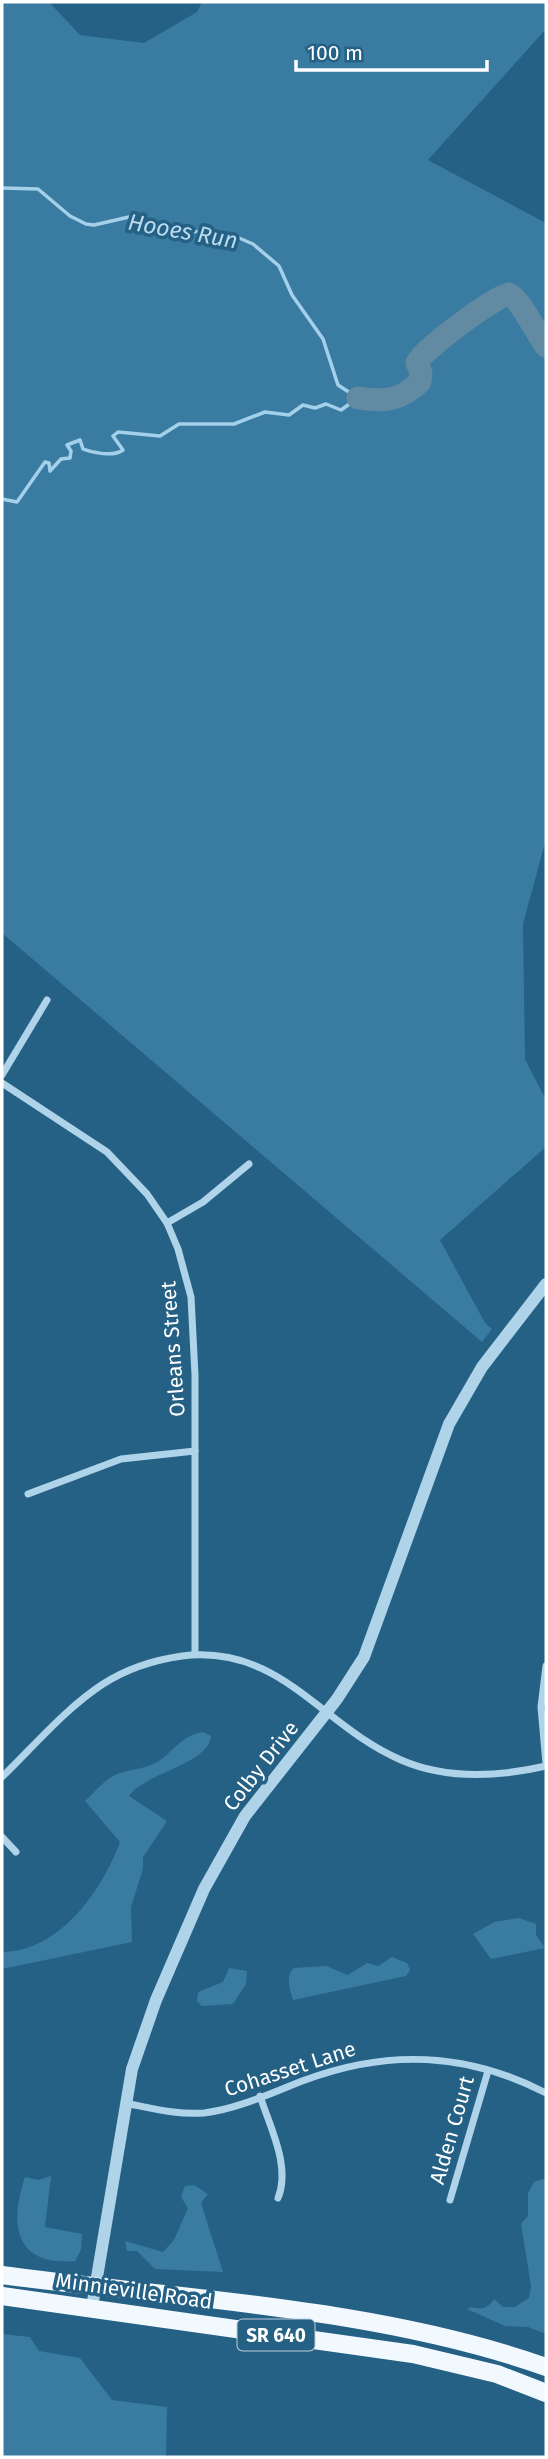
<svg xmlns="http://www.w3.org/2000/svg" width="548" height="2459" font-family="'Fira Sans',sans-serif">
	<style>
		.green { fill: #3a7ba2 }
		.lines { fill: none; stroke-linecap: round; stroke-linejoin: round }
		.stream { stroke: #a4d0e9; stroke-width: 3.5 }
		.river { stroke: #628aa3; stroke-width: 23 }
		.minor { stroke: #afd3e8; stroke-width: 7 }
		.tertiary { stroke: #afd3e8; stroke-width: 12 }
		.primary { stroke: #f2f9fe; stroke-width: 18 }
		.labels { text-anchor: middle; stroke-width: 7; stroke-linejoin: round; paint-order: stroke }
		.shield { fill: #256085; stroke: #becfda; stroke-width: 2 }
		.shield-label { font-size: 19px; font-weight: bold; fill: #fff }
		.street-label { font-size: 21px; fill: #fff; stroke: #256085 }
		.water-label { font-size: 23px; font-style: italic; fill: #bbdcef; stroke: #256085 }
	</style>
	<rect width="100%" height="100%" fill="#256085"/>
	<g class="green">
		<polygon points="2,2 49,2 80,35 144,43 197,12 202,2 546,2 546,29 428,160 546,223 546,839 523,924 525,1059 546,1100 546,1147 440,1240 485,1323 492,1329 482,1342 2,933"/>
		<path d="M203 1732 211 1736C208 1765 146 1772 129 1796L167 1821 143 1857V1869L131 1907 132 1942 2 1969V1952C59 1952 102 1891 120 1842L85 1801C94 1793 104 1780 115 1775 129 1769 143 1770 157 1762 175 1751 181 1735 203 1732Z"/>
		<polygon points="519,1918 536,1924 536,1935 545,1948 491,1959 473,1934 494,1922"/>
		<path d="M392 1957 407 1963 410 1970 406 1976 293 2000C290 1989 285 1976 294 1968L326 1966 348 1975 367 1963 378 1966Z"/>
		<polygon points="229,1968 247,1971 246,1984 233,2004 202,2006 197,2001 198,1992 223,1982"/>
		<path d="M51 2176 45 2227 82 2234 81 2250 75 2261C15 2266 9 2225 25 2177L38 2180Z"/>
		<path d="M546 2178V2334L528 2327 505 2326 467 2309 471 2307C482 2310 487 2309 494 2299L503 2307H515L529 2298 531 2286 521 2224 528 2216V2193L534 2182Z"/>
		<polygon points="194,2185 208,2194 201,2203 223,2272 155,2269 137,2251 127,2251 125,2241 163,2252 174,2240 188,2208 181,2197 185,2186"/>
		<polygon points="2,2334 30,2337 39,2351 80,2358 112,2400 167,2407 166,2457 2,2457"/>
	</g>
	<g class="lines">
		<g class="stream">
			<polyline points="2,188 38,189 70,216 86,224 94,225 129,217 161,230 207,232 239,238 253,244 279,266 292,295 323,339 338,385 358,398"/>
			<path d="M2 499 17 502 45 462 49 463 50 471 61 459 70 458 71 451 67 445 80 440 83 449C93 453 114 457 123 450L113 436 118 432 160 436 179 424H234L265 412 289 415 303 405 315 408 326 404 341 410 358 398"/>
		</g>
		<path class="river" d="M358 398C384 402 400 401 420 382L421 373 417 363C422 350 494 297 509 294 521 300 536 333 546 346"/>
		<g class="minor">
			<polyline points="2,1075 47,1000"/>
			<polyline points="2,1083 107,1152 147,1194 167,1223 178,1249 191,1297 195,1375 195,1654"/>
			<polyline points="167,1223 203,1202 249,1164"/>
			<polyline points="28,1494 121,1459 195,1451"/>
			<polyline points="546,1666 541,1707 546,1764"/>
			<path d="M2 1777C34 1746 66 1708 103 1684 128 1668 154 1660 182 1656 281 1644 321 1726 401 1760 447 1780 498 1777 546 1766"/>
			<polyline points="2,1837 16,1852"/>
			<path d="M260 2096C270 2127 291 2167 278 2198"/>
			<path d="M125 2103C151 2108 177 2115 204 2113 238 2109 273 2092 305 2080 388 2049 467 2052 546 2093"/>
			<polyline points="450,2200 488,2071"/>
		</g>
		<polyline class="tertiary" points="92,2307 132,2069 156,2000 204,1889 245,1816 337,1699 364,1657 449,1424 482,1367 546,1284"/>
		<g class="primary">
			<path d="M2 2275C180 2299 376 2307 546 2367"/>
			<polyline points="2,2296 413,2354 497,2374 546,2393"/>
		</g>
	</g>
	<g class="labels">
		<rect class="shield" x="237.5" y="2319.5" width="77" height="31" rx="5"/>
		<g class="shield-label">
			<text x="276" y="2342">SR 640</text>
		</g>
		<g class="street-label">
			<text transform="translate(173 1349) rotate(-94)" y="7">Orleans Street</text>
			<text transform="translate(261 1766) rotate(-52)" y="7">Colby Drive</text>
			<text transform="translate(290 2069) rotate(-18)" y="7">Cohasset Lane</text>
			<text transform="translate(452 2130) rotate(-74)" y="7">Alden Court</text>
			<text transform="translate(134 2291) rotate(8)" y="7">Minnieville Road</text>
		</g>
		<g class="water-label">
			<text transform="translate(183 231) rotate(10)" y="8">Hooes Run</text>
		</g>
	</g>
	<rect width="548" height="2459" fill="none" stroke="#ffffff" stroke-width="7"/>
	<path d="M296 60v10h191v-10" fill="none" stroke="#ffffff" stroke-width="3.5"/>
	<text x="307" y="60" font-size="21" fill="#ffffff" stroke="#256085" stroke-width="5" paint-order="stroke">100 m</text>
</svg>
